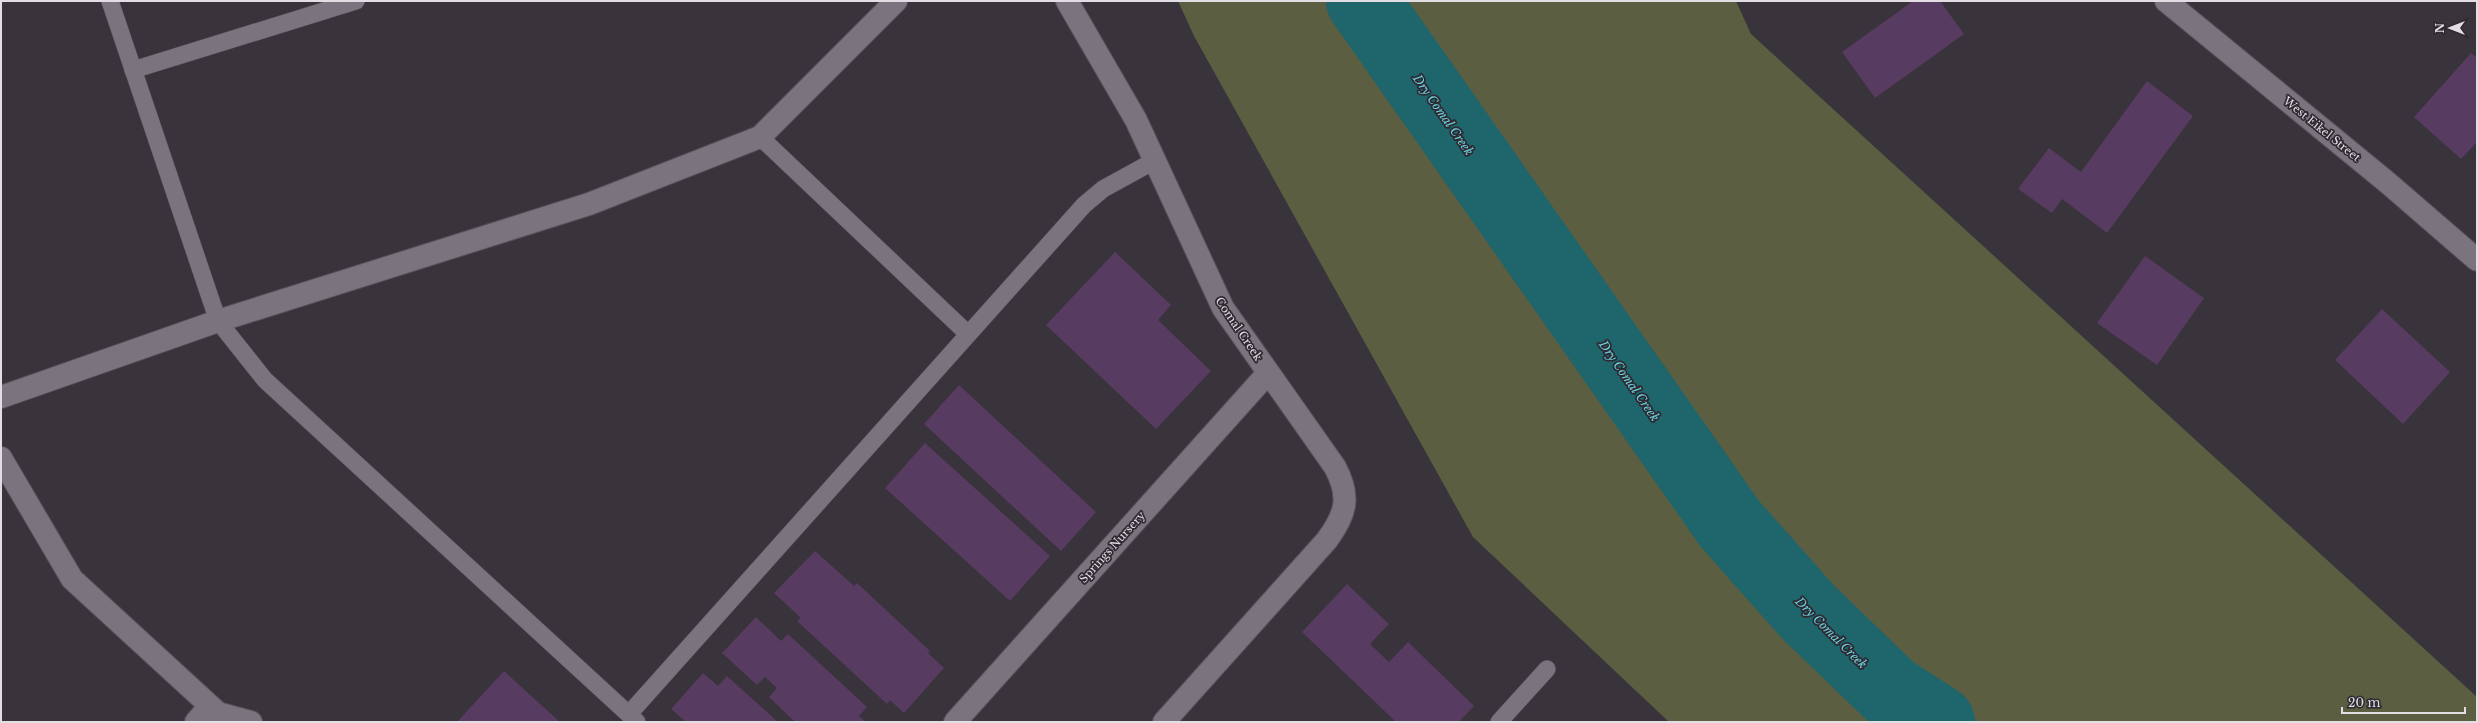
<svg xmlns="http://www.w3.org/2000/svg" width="2478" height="723" font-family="'Libre Baskerville',serif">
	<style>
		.green { fill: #5b5e41 }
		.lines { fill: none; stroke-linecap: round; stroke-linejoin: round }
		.river { stroke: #1e656c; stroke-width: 74 }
		.building { fill: #573b60 }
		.service-casing { stroke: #575258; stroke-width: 18 }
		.minor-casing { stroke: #575258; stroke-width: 24 }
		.service { stroke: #7b737d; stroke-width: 17 }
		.minor { stroke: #7b737d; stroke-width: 22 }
		.labels { text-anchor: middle; stroke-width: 3.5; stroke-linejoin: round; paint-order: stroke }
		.street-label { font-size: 11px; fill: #e2dee3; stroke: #2f2931 }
		.water-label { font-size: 12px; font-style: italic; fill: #69d3df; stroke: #2f2931 }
	</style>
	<rect width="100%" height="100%" fill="#39333b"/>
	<polygon class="green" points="1178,1 1736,1 1751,34 2477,697 2477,722 1669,722 1473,537 1194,36"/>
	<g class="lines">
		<polyline class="river" points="1363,1 1730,524 1808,612 1890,691 1938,722"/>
	</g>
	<g class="building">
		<polygon points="1913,1 1940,1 1964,34 1875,98 1842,52"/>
		<polygon points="2471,53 2477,58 2477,142 2461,159 2414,117"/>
		<polygon points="2147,81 2193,116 2107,233 2062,199 2052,213 2018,189 2049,148 2081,172"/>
		<polygon points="1115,252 1171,305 1158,320 1211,371 1156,429 1046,325"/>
		<polygon points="2145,256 2204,298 2157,365 2097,323"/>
		<polygon points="2382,309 2450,372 2403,424 2335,360"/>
		<polygon points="959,385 1096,512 1061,551 924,424"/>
		<polygon points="925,443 1050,556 1010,601 885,488"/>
		<polygon points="815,551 854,586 857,583 930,651 928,653 944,668 904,713 890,700 887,704 797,621 801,618 774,593"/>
		<polygon points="1347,584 1389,624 1370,644 1389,662 1408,642 1474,706 1459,722 1396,722 1302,632"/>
		<polygon points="756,617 781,641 788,634 867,707 859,716 866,722 795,722 769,697 777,688 765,677 757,685 722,653"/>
		<polygon points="504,671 560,722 457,722"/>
		<polygon points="703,673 718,686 727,676 778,722 686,722 671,709"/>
	</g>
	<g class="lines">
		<g class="service-casing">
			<g id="service">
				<polyline points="110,1 218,321 265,380 637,722"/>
				<polyline points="133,70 356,1"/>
				<polyline points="760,137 968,334"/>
				<polyline points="629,714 1084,205 1103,189 1154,161"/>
				<polyline points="1499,722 1547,669"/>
			</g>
		</g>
		<g class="minor-casing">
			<g id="minor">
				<path d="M1067 1 1136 120 1223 308 1335 467C1351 497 1346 514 1327 540L1164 722"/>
				<polyline points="2166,1 2388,183 2477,260"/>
				<polyline points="1,397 218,321 589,204 760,137 896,1"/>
				<polyline points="1,458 72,579 218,713 251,722"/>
				<polyline points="196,722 210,706"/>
				<polyline points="955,722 1268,373"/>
			</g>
		</g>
		<use href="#service" class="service"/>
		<use href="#minor" class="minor"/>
	</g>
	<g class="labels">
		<g class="street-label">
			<text transform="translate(2322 129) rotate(39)" y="4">West Eikel Street</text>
			<text transform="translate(1239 329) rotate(56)" y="4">Comal Creek</text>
			<text transform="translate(1112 547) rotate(-48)" y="4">Springs Nursery</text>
		</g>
		<g class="water-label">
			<text transform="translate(1443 115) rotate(55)" y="4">Dry Comal Creek</text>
			<text transform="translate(1629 381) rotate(55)" y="4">Dry Comal Creek</text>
			<text transform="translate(1831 633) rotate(45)" y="4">Dry Comal Creek</text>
		</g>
	</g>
	<rect width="2478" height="723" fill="none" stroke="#e2dee3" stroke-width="4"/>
	<g transform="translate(2450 28) rotate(270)" stroke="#2f2931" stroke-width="3" paint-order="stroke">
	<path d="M0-3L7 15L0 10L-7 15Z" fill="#e2dee3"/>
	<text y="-6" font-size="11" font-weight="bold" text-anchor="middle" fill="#e2dee3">N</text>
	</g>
	<path d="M2342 707v6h123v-6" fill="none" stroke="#e2dee3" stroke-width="2"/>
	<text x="2348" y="707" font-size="12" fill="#e2dee3" stroke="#2f2931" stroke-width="3" paint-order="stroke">20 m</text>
</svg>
